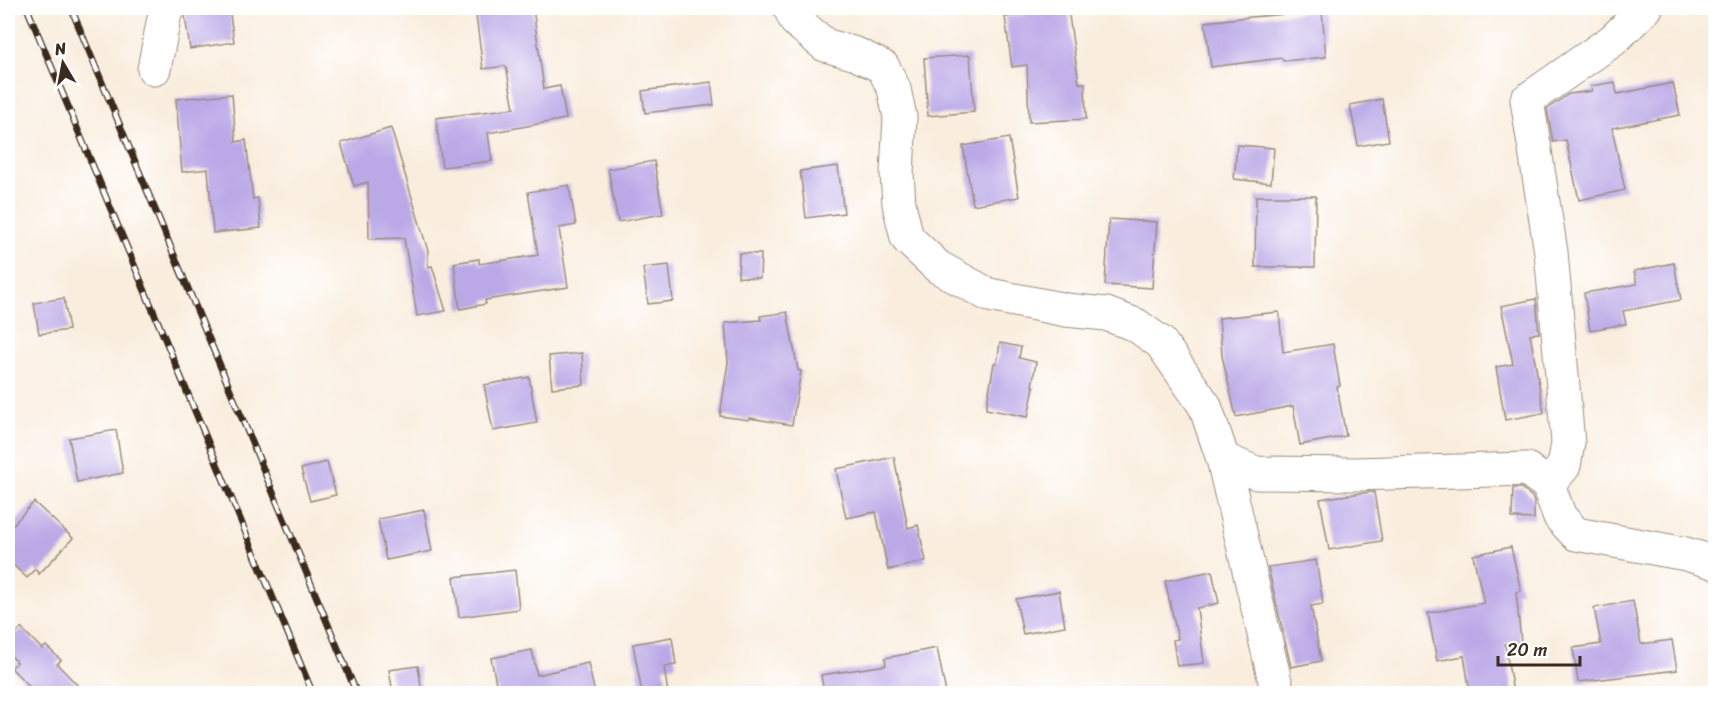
<svg xmlns="http://www.w3.org/2000/svg" width="1723" height="701" font-family="Sriracha,sans-serif">
	<style>
		.building { fill: #bba9e7 }
		.lines { fill: none; stroke-linecap: round; stroke-linejoin: round }
		.minor-casing { stroke: #9a8c7e; stroke-width: 35 }
		.minor { stroke: #fff; stroke-width: 33 }
		.rail-casing { stroke: #3b2a1e; stroke-width: 7 }
		.rail { stroke: #fff; stroke-width: 4.5; stroke-dasharray: 14; stroke-linecap: butt }
	</style>
	<rect width="100%" height="100%" fill="#fff"/>
	<filter id="ink" filterUnits="userSpaceOnUse"><feTurbulence type="fractalNoise" baseFrequency=".0167" numOctaves="2"/><feDisplacementMap in="SourceGraphic" scale="12" xChannelSelector="R" yChannelSelector="G"/><feConvolveMatrix kernelMatrix="1 2 1 2 8 2 1 2 1" color-interpolation-filters="sRGB"/></filter>
	<filter id="wash" filterUnits="userSpaceOnUse"><feTurbulence type="fractalNoise" baseFrequency=".008" numOctaves="4" result="noise"/><feDisplacementMap in="SourceGraphic" scale="24" xChannelSelector="R" yChannelSelector="G"/><feGaussianBlur stdDeviation="1.35" result="paint"/><feColorMatrix in="noise" values="0 0 0 0 0 0 0 0 0 0 0 0 0 0 0 0 0 1.4 0 .05"/><feComposite in="paint" operator="in"/></filter>
	<g filter="url(#wash)">
		<rect width="100%" height="100%" fill="#f9eddd"/>
		<g id="blocks">
			<g class="building">
				<polygon points="201,8 229,8 234,42 190,49 184,10"/>
				<polygon points="475,8 533,8 544,89 560,86 566,119 488,133 492,161 442,167 436,118 514,108 506,66 483,69"/>
				<polygon points="1068,9 1079,83 1085,83 1086,119 1029,122 1027,65 1012,67 1005,17"/>
				<polygon points="1322,11 1326,57 1283,61 1282,58 1211,67 1205,22 1239,18"/>
				<polygon points="970,55 974,112 928,116 924,58"/>
				<polygon points="711,82 714,105 645,113 642,91"/>
				<polygon points="1615,82 1617,94 1673,83 1680,115 1612,128 1625,190 1579,200 1566,140 1553,142 1547,109 1569,94 1592,91 1591,86"/>
				<polygon points="232,94 236,142 246,140 253,199 258,198 261,228 213,233 208,169 182,172 176,99"/>
				<polygon points="1382,99 1389,141 1358,146 1350,105"/>
				<polygon points="391,128 428,251 428,267 432,266 446,311 417,316 404,238 369,239 368,182 354,186 341,143"/>
				<polygon points="1009,138 1019,197 973,205 963,146"/>
				<polygon points="1237,145 1274,148 1271,183 1234,179"/>
				<polygon points="654,161 663,214 618,222 608,169"/>
				<polygon points="838,166 844,213 806,218 800,171"/>
				<polygon points="569,185 576,225 559,228 568,287 485,300 486,304 460,309 454,263 479,259 479,264 538,255 528,192"/>
				<polygon points="1256,196 1316,196 1315,267 1255,267"/>
				<polygon points="1109,219 1157,222 1152,288 1105,285"/>
				<polygon points="739,253 761,254 760,278 738,277"/>
				<polygon points="1674,263 1681,300 1623,311 1626,324 1590,330 1584,293 1637,284 1634,271"/>
				<polygon points="669,265 673,301 648,304 643,268"/>
				<polygon points="64,298 69,330 39,334 34,303"/>
				<polygon points="1536,299 1539,333 1530,334 1544,413 1505,420 1496,367 1513,364 1501,306"/>
				<polygon points="787,312 798,370 801,371 792,425 749,418 749,420 720,416 728,362 725,323 761,320 760,316"/>
				<polygon points="1279,312 1283,352 1333,344 1340,386 1337,387 1346,436 1300,445 1293,406 1236,417 1222,356 1219,318"/>
				<polygon points="1000,343 1021,347 1019,358 1036,362 1032,386 1034,387 1028,417 986,409 994,363 997,363"/>
				<polygon points="582,353 584,385 552,388 549,356"/>
				<polygon points="529,377 537,423 493,431 484,385"/>
				<polygon points="116,430 123,473 77,482 69,438"/>
				<polygon points="894,457 908,528 918,525 926,561 888,570 876,512 846,518 836,469"/>
				<polygon points="327,462 336,495 310,501 301,469"/>
				<polygon points="1513,488 1521,488 1532,497 1534,502 1534,519 1512,518"/>
				<polygon points="1374,492 1382,541 1329,550 1320,499 1361,493"/>
				<polygon points="34,502 73,538 39,574 35,569 27,578 8,560 8,530"/>
				<polygon points="424,510 432,551 386,560 378,519"/>
				<polygon points="1511,547 1521,591 1516,592 1521,642 1505,644 1513,693 1470,693 1464,656 1437,661 1428,613 1484,603 1473,555"/>
				<polygon points="1316,560 1323,604 1311,606 1321,661 1291,667 1268,567"/>
				<polygon points="515,570 519,609 459,617 454,577"/>
				<polygon points="1212,571 1219,603 1197,608 1204,663 1177,666 1173,640 1178,639 1165,581"/>
				<polygon points="1059,591 1065,626 1023,634 1016,599"/>
				<polygon points="1633,601 1641,644 1672,640 1677,670 1578,682 1573,648 1601,644 1594,608"/>
				<polygon points="21,628 42,649 46,646 61,660 57,664 85,693 36,693 11,668 17,662 8,653 8,642"/>
				<polygon points="672,637 676,665 664,667 668,693 642,693 633,644"/>
				<polygon points="937,648 946,693 824,693 821,675 886,665 885,658"/>
				<polygon points="532,650 537,675 588,663 595,693 498,693 491,658"/>
				<polygon points="418,666 422,693 393,693 389,670"/>
			</g>
		</g>
	</g>
	<g filter="url(#ink)">
		<use href="#blocks" fill-opacity="0" stroke="#9a8c7e" stroke-width="1.5"/>
		<g class="lines">
			<g class="minor-casing">
				<g id="minor">
					<polyline points="790,8 796,21 825,45 856,54 883,67 894,89 900,117 897,173 899,204 907,238 938,267 989,295 1066,310 1106,314 1136,325 1161,343 1205,406 1223,459 1256,473 1354,474 1527,469 1548,485 1560,517 1576,534 1686,554 1716,563"/>
					<polyline points="154,69 166,8"/>
					<polyline points="1223,459 1278,694"/>
					<polyline points="1548,485 1564,466 1568,443 1551,252 1527,100 1613,40 1646,8"/>
				</g>
			</g>
			<use href="#minor" class="minor"/>
			<g class="rail-casing">
				<g id="rail">
					<polyline points="27,8 313,694"/>
					<polyline points="71,8 357,694"/>
				</g>
			</g>
			<use href="#rail" class="rail"/>
		</g>
	</g>
	<rect width="1723" height="701" fill="none" stroke="#fff" stroke-width="30"/>
	<g transform="translate(63 63) rotate(350)" stroke="#ffffff" stroke-width="4.5" paint-order="stroke">
	<path d="M0-4.5L10 22L0 15L-10 22Z" fill="#3b2a1e"/>
	<text y="-9" font-size="16" font-weight="bold" text-anchor="middle" fill="#3b2a1e">N</text>
	</g>
	<path d="M1498 656v9h82v-9" fill="none" stroke="#3b2a1e" stroke-width="3"/>
	<text x="1507" y="656" font-size="18" fill="#3b2a1e" stroke="#ffffff" stroke-width="4.5" paint-order="stroke">20 m</text>
</svg>
